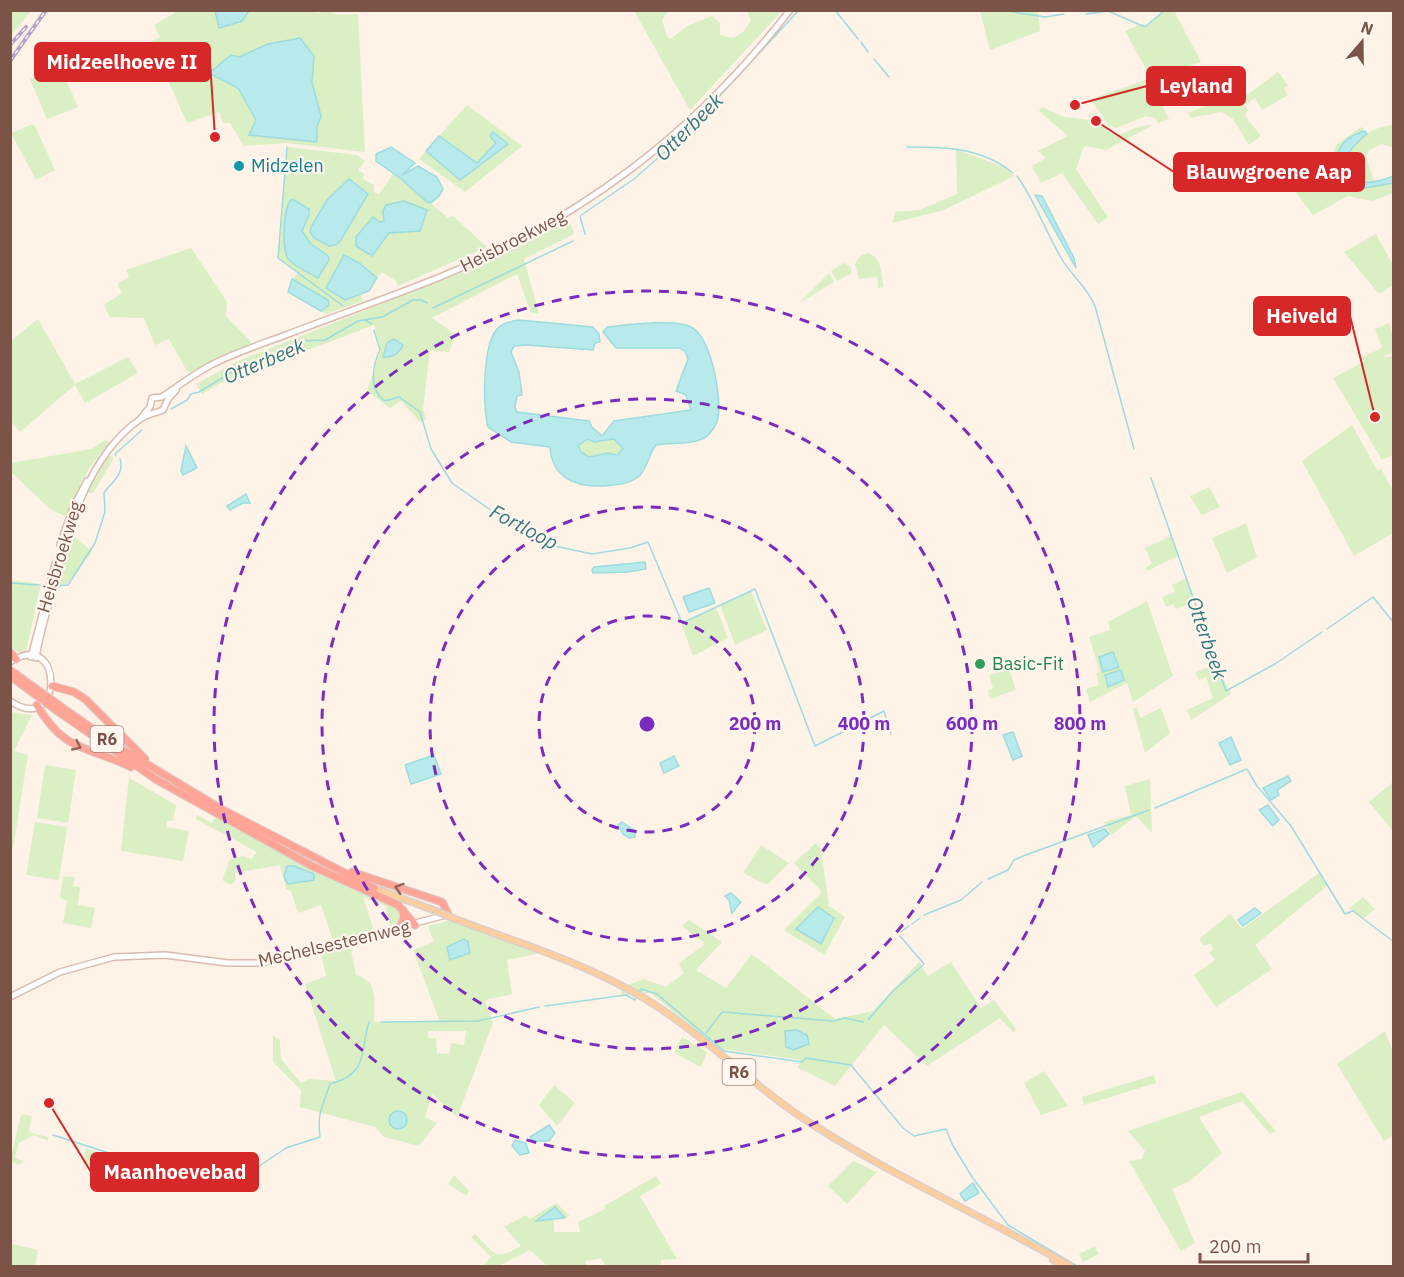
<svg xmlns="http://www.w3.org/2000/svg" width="1404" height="1277" font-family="'IBM Plex Sans',sans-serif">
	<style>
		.green { fill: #daefc3; fill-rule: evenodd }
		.water { fill: #b8eaeb; stroke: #9ddcde; stroke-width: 1.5; fill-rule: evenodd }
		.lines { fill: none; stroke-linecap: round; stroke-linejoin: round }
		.stream { stroke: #9ddcde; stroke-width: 1.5 }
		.secondary-casing { stroke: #dbbbad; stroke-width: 8 }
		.primary-casing { stroke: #dacfcb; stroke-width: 8 }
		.highway-casing { stroke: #dacfcb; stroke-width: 9 }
		.secondary { stroke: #fff; stroke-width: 5 }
		.primary { stroke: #ffce9e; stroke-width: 5 }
		.highway { stroke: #ffa598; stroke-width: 7 }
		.rail-casing { stroke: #b3a3cb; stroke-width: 4 }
		.rail { stroke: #fff7f0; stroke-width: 1.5; stroke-dasharray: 4.5; stroke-linecap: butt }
		.primary-bridge-casing { stroke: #dacfcb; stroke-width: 8; stroke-linecap: butt }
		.highway-bridge-casing { stroke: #dacfcb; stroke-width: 9; stroke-linecap: butt }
		.primary-bridge { stroke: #ffce9e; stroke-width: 5 }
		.highway-bridge { stroke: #ffa598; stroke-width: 7 }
		.oneway { stroke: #966357 }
		.ring { fill: none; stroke: #7b2cbf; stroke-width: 3; stroke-dasharray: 10 8 }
		.culture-dot { fill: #0f9aa8; stroke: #fff7f0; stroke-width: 2 }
		.leisure-dot { fill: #2e9e5b; stroke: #fff7f0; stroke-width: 2 }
		.labels { text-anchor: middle; stroke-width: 4.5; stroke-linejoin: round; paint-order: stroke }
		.shield { fill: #fff7f0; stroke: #a3847a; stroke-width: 1.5 }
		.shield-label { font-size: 16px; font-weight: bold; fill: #7c5347 }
		.culture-label { font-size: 18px; fill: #0d838f; stroke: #fff7f0; text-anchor: start }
		.street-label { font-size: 18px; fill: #7c5347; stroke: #fff7f0 }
		.leisure-label { font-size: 18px; fill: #27864d; stroke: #fff7f0; text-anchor: start }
		.water-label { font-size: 20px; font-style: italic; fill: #36797b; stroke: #fff7f0 }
		.centre { fill: #7b2cbf; stroke: #fff7f0; stroke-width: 3 }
		.ring-label { font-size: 18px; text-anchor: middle; font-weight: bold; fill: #7b2cbf; stroke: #fff7f0; stroke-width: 4.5; stroke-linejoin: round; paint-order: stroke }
		.leader { fill: none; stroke: #d62828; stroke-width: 2 }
		.callout-dot { fill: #d62828; stroke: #fff7f0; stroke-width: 2 }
		.callout { fill: #d62828; stroke: #d62828; stroke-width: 2 }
		.callout-label { font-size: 20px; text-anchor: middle; font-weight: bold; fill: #fff }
	</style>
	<rect width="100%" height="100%" fill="#fff2e7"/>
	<g class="green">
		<polygon points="11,10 31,11 11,36 10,11"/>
		<path d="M287 10 320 13 326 10 338 15 358 14 365 152 286 143 244 146 230 123H223L219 112 187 123 164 71 187 61 188 57 163 68 150 42 160 37 154 25 175 13 174 11H215L220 28 242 21 249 11ZM286 41 314 56 312 83 321 116 317 127 292 138 249 135 256 120 238 88 209 73 268 44Z"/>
		<polygon points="634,11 668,11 662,20 667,37 671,39 687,26 712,16 720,23 720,35 734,38 744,31 751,20 747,11 782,11 690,110"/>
		<polygon points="980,11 1038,11 1040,31 990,50"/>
		<polygon points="1163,11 1178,11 1175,13 1201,62 1151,78 1125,31 1141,24 1146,25"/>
		<polygon points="60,67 78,107 47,119 30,79"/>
		<polygon points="1278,72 1288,85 1284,88 1288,95 1262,110 1255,98 1245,105 1248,110 1245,116 1261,136 1249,145 1233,119 1222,112 1191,118 1188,113 1218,101 1235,104"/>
		<polygon points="1149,79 1169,119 1158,123 1155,118 1146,116 1116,128 1108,125 1091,99"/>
		<polygon points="467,105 522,146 465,192 419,159 426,151 460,180 507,144 497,143 477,164 439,136"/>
		<path d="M1042 107 1064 117 1091 120 1088 115 1092 112C1120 154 1121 124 1153 125L1106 150 1084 146 1076 169 1108 217 1098 224 1062 173 1041 183 1032 166 1046 158 1038 151 1068 136 1039 111Z"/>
		<polygon points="34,124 55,170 36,180 11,133"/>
		<path d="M1393 125V148L1382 144 1369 150 1366 157 1374 181C1318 187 1349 128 1393 125Z"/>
		<polygon points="1361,127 1365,131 1358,133 1335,162 1343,181 1365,188 1393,183 1393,193 1372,201 1348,196 1313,215 1295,191 1316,174 1314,170 1330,160 1337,144"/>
		<path d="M287 147 357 155 365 161 358 170 364 174 363 179 374 185V192L379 194 393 174 398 176 448 218 453 216 487 247 398 286 396 281 382 272 377 278 359 263 345 300 360 294 363 301 326 314 321 311 324 310 328 300 292 279 298 273 278 258ZM404 201 427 210 420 231 389 233 386 237 356 246V238L373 217 380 222 385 221Z"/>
		<polygon points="956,149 1006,168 1014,176 944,210 893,223 895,212 919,210 957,194"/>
		<polygon points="565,222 571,224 574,234 524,259 539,314 531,313 517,274 432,318 456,335 449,352 430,350 423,409 426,419 420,422 401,401 390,408 367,391 381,350 374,325 220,383 202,394 196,384 238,361 492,260"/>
		<polygon points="1376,234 1393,265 1393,285 1379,294 1344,252"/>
		<polygon points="191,248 227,302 226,316 252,343 188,373 169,339 155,345 144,318 110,317 104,305 122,293 117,284 129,277 126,270"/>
		<path d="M867 253C883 257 880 274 884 287L878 288V280L875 277 859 279 855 264 859 257Z"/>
		<polygon points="843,263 850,266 852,273 837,281 831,271"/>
		<polygon points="829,273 834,282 799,303"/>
		<polygon points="38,319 75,384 128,357 138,373 85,403 75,385 20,432 11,422 11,341"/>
		<polygon points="1389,323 1393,336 1393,353 1385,356 1384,354 1385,358 1393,355 1393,455 1382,460 1333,378 1364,362 1363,357 1382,348 1375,329"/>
		<polygon points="1352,425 1377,470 1381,469 1393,490 1393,533 1354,556 1302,461"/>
		<polygon points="588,439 614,439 623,449 617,455 593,455 589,457 581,452 578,446 585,443"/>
		<polygon points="105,440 110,442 88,470 65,516 50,509 11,472 11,463 92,449"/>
		<polygon points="109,455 114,458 93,493 87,493"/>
		<polygon points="1209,487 1220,507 1202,515 1190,496"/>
		<polygon points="1246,523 1257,557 1227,573 1212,538"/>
		<polygon points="72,534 92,552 66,585 58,585"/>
		<polygon points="1171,536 1178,556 1147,571 1145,568 1152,564 1145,548"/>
		<polygon points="1186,578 1195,601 1176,609 1173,604 1166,607 1162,597 1175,592 1172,585"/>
		<polygon points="11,580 41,584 26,651 17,652 11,646"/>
		<polygon points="751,591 767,630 735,645 720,605"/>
		<polygon points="1147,601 1173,676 1133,702 1127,683 1090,702 1086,689 1099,685 1096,673 1100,672 1089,637 1110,630 1108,622"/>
		<polygon points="716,607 728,638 693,656 681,623"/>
		<polygon points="1216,663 1231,694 1191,720 1187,710 1213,698 1206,677 1199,680 1195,673"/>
		<polygon points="1009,669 1016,690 990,699 988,691 993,688 989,675"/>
		<polygon points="1137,707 1140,718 1161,708 1170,733 1145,753 1133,709"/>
		<polygon points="10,712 32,715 14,751 28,755 13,848 10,848"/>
		<polygon points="45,765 76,770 68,823 37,818"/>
		<polygon points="129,778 176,805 173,821 167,821 166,827 189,831 183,861 121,851"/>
		<polygon points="1150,779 1152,833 1136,816 1111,835 1104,822 1131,815 1125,786"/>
		<polygon points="1393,782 1393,831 1369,802"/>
		<polygon points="197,815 212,823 215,817 338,882 401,911 400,922 390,925 386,906 363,897 374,931 334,943 321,905 298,913 291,891 286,889 280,865 235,873 236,880 231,885 222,880 230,859 243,856 251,859 257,852 196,819"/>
		<polygon points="35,822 67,827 59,880 26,875"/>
		<polygon points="816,843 821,850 829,906 845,917 824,955 784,930 822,892 794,863"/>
		<polygon points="761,845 789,863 767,885 743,873"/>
		<polygon points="1319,873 1328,885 1255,945 1272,969 1216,1007 1194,975 1215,960 1209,952 1213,950 1211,943 1204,946 1199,939 1230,914 1242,929"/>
		<polygon points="63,876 75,877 73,886 80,887 78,905 95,908 91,928 63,923 67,901 60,898"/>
		<polygon points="1363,897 1375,909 1364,918 1349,909"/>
		<path d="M451 920 541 953 507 960 512 994 485 1000 493 1023 457 1117 432 1094 425 1117 437 1123 419 1146 384 1137 375 1127 300 1107 301 1090 273 1062V1035L280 1040 281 1059 301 1083 309 1079 336 1081 305 984 326 976 321 953 350 946 356 975C379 981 374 1002 374 1022H440L413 950 434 942 428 926ZM428 1031H466L464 1045 451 1043 449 1054 437 1053 436 1038H428Z"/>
		<polygon points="689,920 722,942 696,970 726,988 752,954 835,1019 873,1011 919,962 928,976 951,962 981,1008 994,1000 1017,1030 1013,1032 1000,1018 927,1066 884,1025 835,1086 798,1068 801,1060 707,1047 708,1041 651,993 620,996 622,988 644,979 666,987 684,973 679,963 705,944 682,926"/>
		<polygon points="1385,1031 1393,1051 1394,1135 1384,1141 1337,1064"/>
		<polygon points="682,1037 707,1052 701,1067 674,1053"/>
		<polygon points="1044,1071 1068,1106 1041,1115 1024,1083"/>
		<polygon points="1154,1075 1156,1083 1084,1105 1082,1097"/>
		<polygon points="554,1085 575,1103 557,1126 539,1105"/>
		<polygon points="1242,1092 1276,1131 1270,1134 1242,1101 1199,1117 1222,1153 1190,1181 1172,1189 1195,1243 1181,1251 1129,1161 1142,1159 1145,1151 1128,1131"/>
		<polygon points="21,1114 32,1116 29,1130 31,1133 48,1137 48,1141 34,1135 19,1143 15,1156 17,1159 24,1161 19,1165 10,1161"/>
		<polygon points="86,1148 114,1159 107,1172 83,1163"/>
		<polygon points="853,1161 877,1172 847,1204 828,1186"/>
		<polygon points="454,1175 469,1191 466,1196 448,1184"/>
		<path d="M656 1176 661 1184 640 1196 677 1259 661 1260V1266H605L601 1258 585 1261 586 1266H547L530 1250 502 1264 501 1266H483L491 1257 471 1237 475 1234C496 1255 494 1261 521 1246L504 1227 526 1215 530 1219 556 1203 570 1216 565 1218 555 1207 537 1220 554 1219V1232H580L578 1222 605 1209 604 1206Z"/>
		<polygon points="12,1244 38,1250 35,1266 11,1266"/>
		<polygon points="1095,1246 1099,1254 1083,1262 1079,1254"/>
	</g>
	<g class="water">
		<polygon points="215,11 249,10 249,11 242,21 219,28"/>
		<polygon points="300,38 314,56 312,83 321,116 317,127 317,142 249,135 256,120 238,88 209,73 231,55 239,57 268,44"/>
		<path d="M1365 131 1367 134C1324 167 1350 195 1393 176V183L1365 188 1343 181C1329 158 1339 138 1365 131Z"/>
		<polygon points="493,132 508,144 460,180 426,151 439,136 477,163 496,143 490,136"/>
		<polygon points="391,147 415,163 402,175 418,166 437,177 443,189 439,196 431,203 427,202 400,178 376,161 376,154"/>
		<polygon points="349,179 368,194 341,240 336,245 329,246 314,238 310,232 311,227 327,200"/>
		<polygon points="1035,195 1042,196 1074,258 1076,268"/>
		<path d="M292 199 309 209V215L302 231 310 243 328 256 329 260 318 278C309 273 296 267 289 260 281 251 283 205 292 199Z"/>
		<polygon points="404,201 427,210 420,231 389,233 372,256 356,246 356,237 373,217 380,222 384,221 383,211 386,205"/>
		<polygon points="344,255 359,263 377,278 369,291 345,300 326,288"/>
		<polygon points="292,279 328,300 329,305 321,311 288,292"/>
		<path d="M519 320 593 327 599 334 600 342 595 343 593 350 526 345 514 346 511 352 519 372 522 395 517 396 515 407 517 412 589 421 592 427 602 436 614 421 691 410 686 395 676 391 688 359 685 351 679 348H616L603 332 607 327C627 325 671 319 689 326 711 334 722 397 718 418 717 424 711 433 706 437 691 446 672 442 656 445 648 455 648 468 638 477 627 485 615 485 602 486 574 487 552 477 550 447L511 442 488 427C483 406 482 343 498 328 503 323 512 321 519 320ZM588 439 594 442 614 439 623 449 617 455 608 453 589 457 581 452 578 446Z"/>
		<path d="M394 339 403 345C399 354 393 358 383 357L387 343Z"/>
		<polygon points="186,446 197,468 183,475 181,471"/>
		<polygon points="246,494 250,503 243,503 230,510 227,506"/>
		<polygon points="645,562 646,569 628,572 593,573 592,570 594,567"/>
		<polygon points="709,588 715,603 689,612 683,597"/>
		<polygon points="1113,652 1119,667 1103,672 1099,657"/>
		<polygon points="1121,670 1124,680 1108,687 1105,675"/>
		<polygon points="1013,732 1022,756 1013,760 1003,735"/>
		<polygon points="1231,737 1241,760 1230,765 1219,743"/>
		<polygon points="434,755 441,774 411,784 405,765"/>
		<polygon points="674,756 679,766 664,773 660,763"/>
		<polygon points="1288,776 1291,781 1277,790 1279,795 1271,800 1263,788"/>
		<polygon points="1268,805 1279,820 1273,826 1259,810"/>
		<polygon points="622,822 635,831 635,837 629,838 623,834 618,825"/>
		<polygon points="1105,829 1109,834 1093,847 1088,835"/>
		<polygon points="287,866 294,866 314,874 314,880 288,884 284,877"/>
		<polygon points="731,893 741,902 732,913 729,900 725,896"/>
		<polygon points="818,907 834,918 821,944 796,929"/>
		<polygon points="1255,908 1261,913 1243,926 1238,920"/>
		<polygon points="464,939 468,942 470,953 450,960 447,947"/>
		<polygon points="797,1030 807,1035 809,1044 793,1050 786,1047 785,1031"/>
		<circle cx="398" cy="1120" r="9"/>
		<polygon points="549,1125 555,1133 549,1141 534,1141 530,1137"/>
		<polygon points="515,1140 526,1143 529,1153 520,1155 512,1146"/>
		<polygon points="973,1183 979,1193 965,1201 960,1194"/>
		<polygon points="555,1207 565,1218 536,1221"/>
	</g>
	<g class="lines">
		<g class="stream">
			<polyline points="835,10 858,39"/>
			<polyline points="1001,10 1045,17 1064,14"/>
			<polyline points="1086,14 1108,11 1145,27 1165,10"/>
			<polyline points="861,42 868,52"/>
			<polyline points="874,59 889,77"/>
			<polyline points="287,147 278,258 343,306"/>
			<path d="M907 147C945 147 981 147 1013 173"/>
			<path d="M1017 176C1035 201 1045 230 1061 258 1071 275 1087 287 1095 306L1134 449"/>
			<polyline points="585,234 580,216 634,179 683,136 799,10"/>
			<polyline points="433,308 573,241"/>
			<polyline points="365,320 372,324"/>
			<path d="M374 330 380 350C372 366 369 391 385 401L399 397 420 412 431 449 452 483 509 523 527 529 550 545 592 554 630 548 648 542 682 623 755 589 815 746 884 711 891 734"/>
			<polyline points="171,409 187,400 191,394 199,392 234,371 295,351 300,341 325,340 358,321 382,317 413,300 421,300 427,303"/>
			<polyline points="116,456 115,454 142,430"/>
			<polyline points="1151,478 1226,691 1275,664 1322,632"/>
			<polyline points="10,583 39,585"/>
			<polyline points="42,586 46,585"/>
			<path d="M57 586 68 585 95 543 105 512 104 493C111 482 125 475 120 459"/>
			<polyline points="1327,629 1373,597 1394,623"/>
			<polyline points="1155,808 1247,769 1257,786 1291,826 1345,914 1353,911 1394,942"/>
			<polyline points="988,879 1008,870 1014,860 1023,856 1149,810"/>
			<polyline points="924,915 961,900 982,882"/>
			<polyline points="912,924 920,918"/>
			<polyline points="901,932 909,926"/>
			<polyline points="639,992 641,989 657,994 724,1051 802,1062 806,1058 851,1065 903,1128 914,1136 946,1129 952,1144 972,1177 1008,1225 1077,1266"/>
			<polyline points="545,1006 626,995 635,1000 636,998"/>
			<polyline points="868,1020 892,992 924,964 900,936"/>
			<polyline points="381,1022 478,1021 539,1007"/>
			<polyline points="706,1033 722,1012 833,1021 845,1018 863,1022"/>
			<path d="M53 1135 165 1171 181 1173 236 1162 249 1173 286 1148 320 1137C317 1113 322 1108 330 1084 369 1074 360 1051 369 1022"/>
		</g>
		<g class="secondary-casing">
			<g id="secondary">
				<path d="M141 418 150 407 152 398 162 397C178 386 194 374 211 365 234 353 259 345 283 336 335 316 388 298 440 277 583 218 695 133 790 10"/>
				<polyline points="60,544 73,508 87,481"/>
				<polyline points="50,584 55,564"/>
				<polyline points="31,657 47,596"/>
				<path d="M36 658C39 637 46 616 51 595 66 535 87 454 142 418 150 413 156 413 163 410L168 399 176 390"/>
				<path d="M10 662C64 626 65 738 10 701"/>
				<polyline points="10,997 60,972 114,957 165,955 228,963 262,963 446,915"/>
			</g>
		</g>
		<g class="primary-casing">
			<g id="primary">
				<polyline points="374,888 436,911"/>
				<path d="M455 919C519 943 585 963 644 998 705 1035 754 1088 815 1126 897 1178 987 1218 1070 1266"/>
				<polyline points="1053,1260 1062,1266"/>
			</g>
		</g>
		<g class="highway-casing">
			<g id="highway">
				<polyline points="10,652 16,659"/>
				<polyline points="52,686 74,692 85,699 145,759"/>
				<path d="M37 705C65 753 86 745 131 767"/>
				<polyline points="60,706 120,748 223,810 374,888"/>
				<polyline points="56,710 157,780 312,866 398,905 415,925"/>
				<polyline points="352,872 442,902 448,914"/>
				<polyline points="398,930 404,919 403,910"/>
			</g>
		</g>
		<use href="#secondary" class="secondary"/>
		<use href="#primary" class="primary"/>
		<use href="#highway" class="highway"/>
		<g class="rail-casing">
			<g id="rail">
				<polyline points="10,45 26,27"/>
				<polyline points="10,61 46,10"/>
			</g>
		</g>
		<use href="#rail" class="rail"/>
		<g class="primary-bridge-casing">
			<polyline id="primary-bridge" points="436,911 455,919"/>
		</g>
		<g class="highway-bridge-casing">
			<g id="highway-bridge">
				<polyline points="10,670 60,706"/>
				<polyline points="10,676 56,710"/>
			</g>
		</g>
		<use href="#primary-bridge" class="primary-bridge"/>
		<use href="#highway-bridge" class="highway-bridge"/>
	</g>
	<defs><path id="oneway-chevron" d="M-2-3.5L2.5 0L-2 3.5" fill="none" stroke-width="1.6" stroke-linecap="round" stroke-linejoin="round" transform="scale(1.5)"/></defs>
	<g class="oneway">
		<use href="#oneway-chevron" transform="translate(77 746) rotate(25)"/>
		<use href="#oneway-chevron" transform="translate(399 888) rotate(-162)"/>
	</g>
	<g class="ring">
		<circle cx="647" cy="724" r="108"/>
		<circle cx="647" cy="724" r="217"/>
		<circle cx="647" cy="724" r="325"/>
		<circle cx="647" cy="724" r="433"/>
	</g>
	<circle class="culture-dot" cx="239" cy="166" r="6"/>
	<circle class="leisure-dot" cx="980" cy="664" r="6"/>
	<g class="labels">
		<g class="shield">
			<rect x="90.5" y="726" width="33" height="26" rx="4.5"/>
			<rect x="722.5" y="1059" width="33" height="26" rx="4.5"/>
		</g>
		<g class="shield-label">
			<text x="107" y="745">R6</text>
			<text x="739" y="1078">R6</text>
		</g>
		<g class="culture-label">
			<text x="251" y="172">Midzelen</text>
		</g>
		<g class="street-label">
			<text transform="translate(513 241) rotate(-27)" y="6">Heisbroekweg</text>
			<text transform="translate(60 557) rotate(-73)" y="6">Heisbroekweg</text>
			<text transform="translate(334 944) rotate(-13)" y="6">Mechelsesteenweg</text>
		</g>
		<g class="leisure-label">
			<text x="992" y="670">Basic-Fit</text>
		</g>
		<g class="water-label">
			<text transform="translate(689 127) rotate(-45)" y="7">Otterbeek</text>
			<text transform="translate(264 361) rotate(-23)" y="7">Otterbeek</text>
			<text transform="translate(524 527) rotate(28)" y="7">Fortloop</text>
			<text transform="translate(1207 638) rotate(71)" y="7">Otterbeek</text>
		</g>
	</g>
	<circle cx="647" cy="724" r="9" class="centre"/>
	<g class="ring-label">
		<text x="755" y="730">200 m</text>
		<text x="864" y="730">400 m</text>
		<text x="972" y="730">600 m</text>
		<text x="1080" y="730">800 m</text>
	</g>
	<path class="leader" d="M215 137L210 62M1075 105L1147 86M1096 121L1174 172M1375 417L1350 316M49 1103L91 1172"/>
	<g class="callout-dot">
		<circle cx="215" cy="137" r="6"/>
		<circle cx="1075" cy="105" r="6"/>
		<circle cx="1096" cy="121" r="6"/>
		<circle cx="1375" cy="417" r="6"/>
		<circle cx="49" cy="1103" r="6"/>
	</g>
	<g class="callout">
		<rect x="35" y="43" width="175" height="38" rx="6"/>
		<rect x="1147" y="67" width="98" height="38" rx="6"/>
		<rect x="1174" y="153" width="190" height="38" rx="6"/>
		<rect x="1254" y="297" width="96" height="38" rx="6"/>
		<rect x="91" y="1153" width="167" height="38" rx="6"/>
	</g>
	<g class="callout-label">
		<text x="122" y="69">Midzeelhoeve II</text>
		<text x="1196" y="93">Leyland</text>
		<text x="1269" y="179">Blauwgroene Aap</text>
		<text x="1302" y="323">Heiveld</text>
		<text x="175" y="1179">Maanhoevebad</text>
	</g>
	<rect width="1404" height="1277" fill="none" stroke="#7c5347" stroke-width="24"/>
	<g transform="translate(1362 42) rotate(20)" stroke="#fff7f0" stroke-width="4.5" paint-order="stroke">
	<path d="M0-4.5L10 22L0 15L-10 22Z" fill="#7c5347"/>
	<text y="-9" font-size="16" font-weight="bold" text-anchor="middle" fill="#7c5347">N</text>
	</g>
	<path d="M1200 1253v9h108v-9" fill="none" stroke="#7c5347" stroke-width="3"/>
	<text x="1209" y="1253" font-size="18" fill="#7c5347" stroke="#fff7f0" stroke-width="4.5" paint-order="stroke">200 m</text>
</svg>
